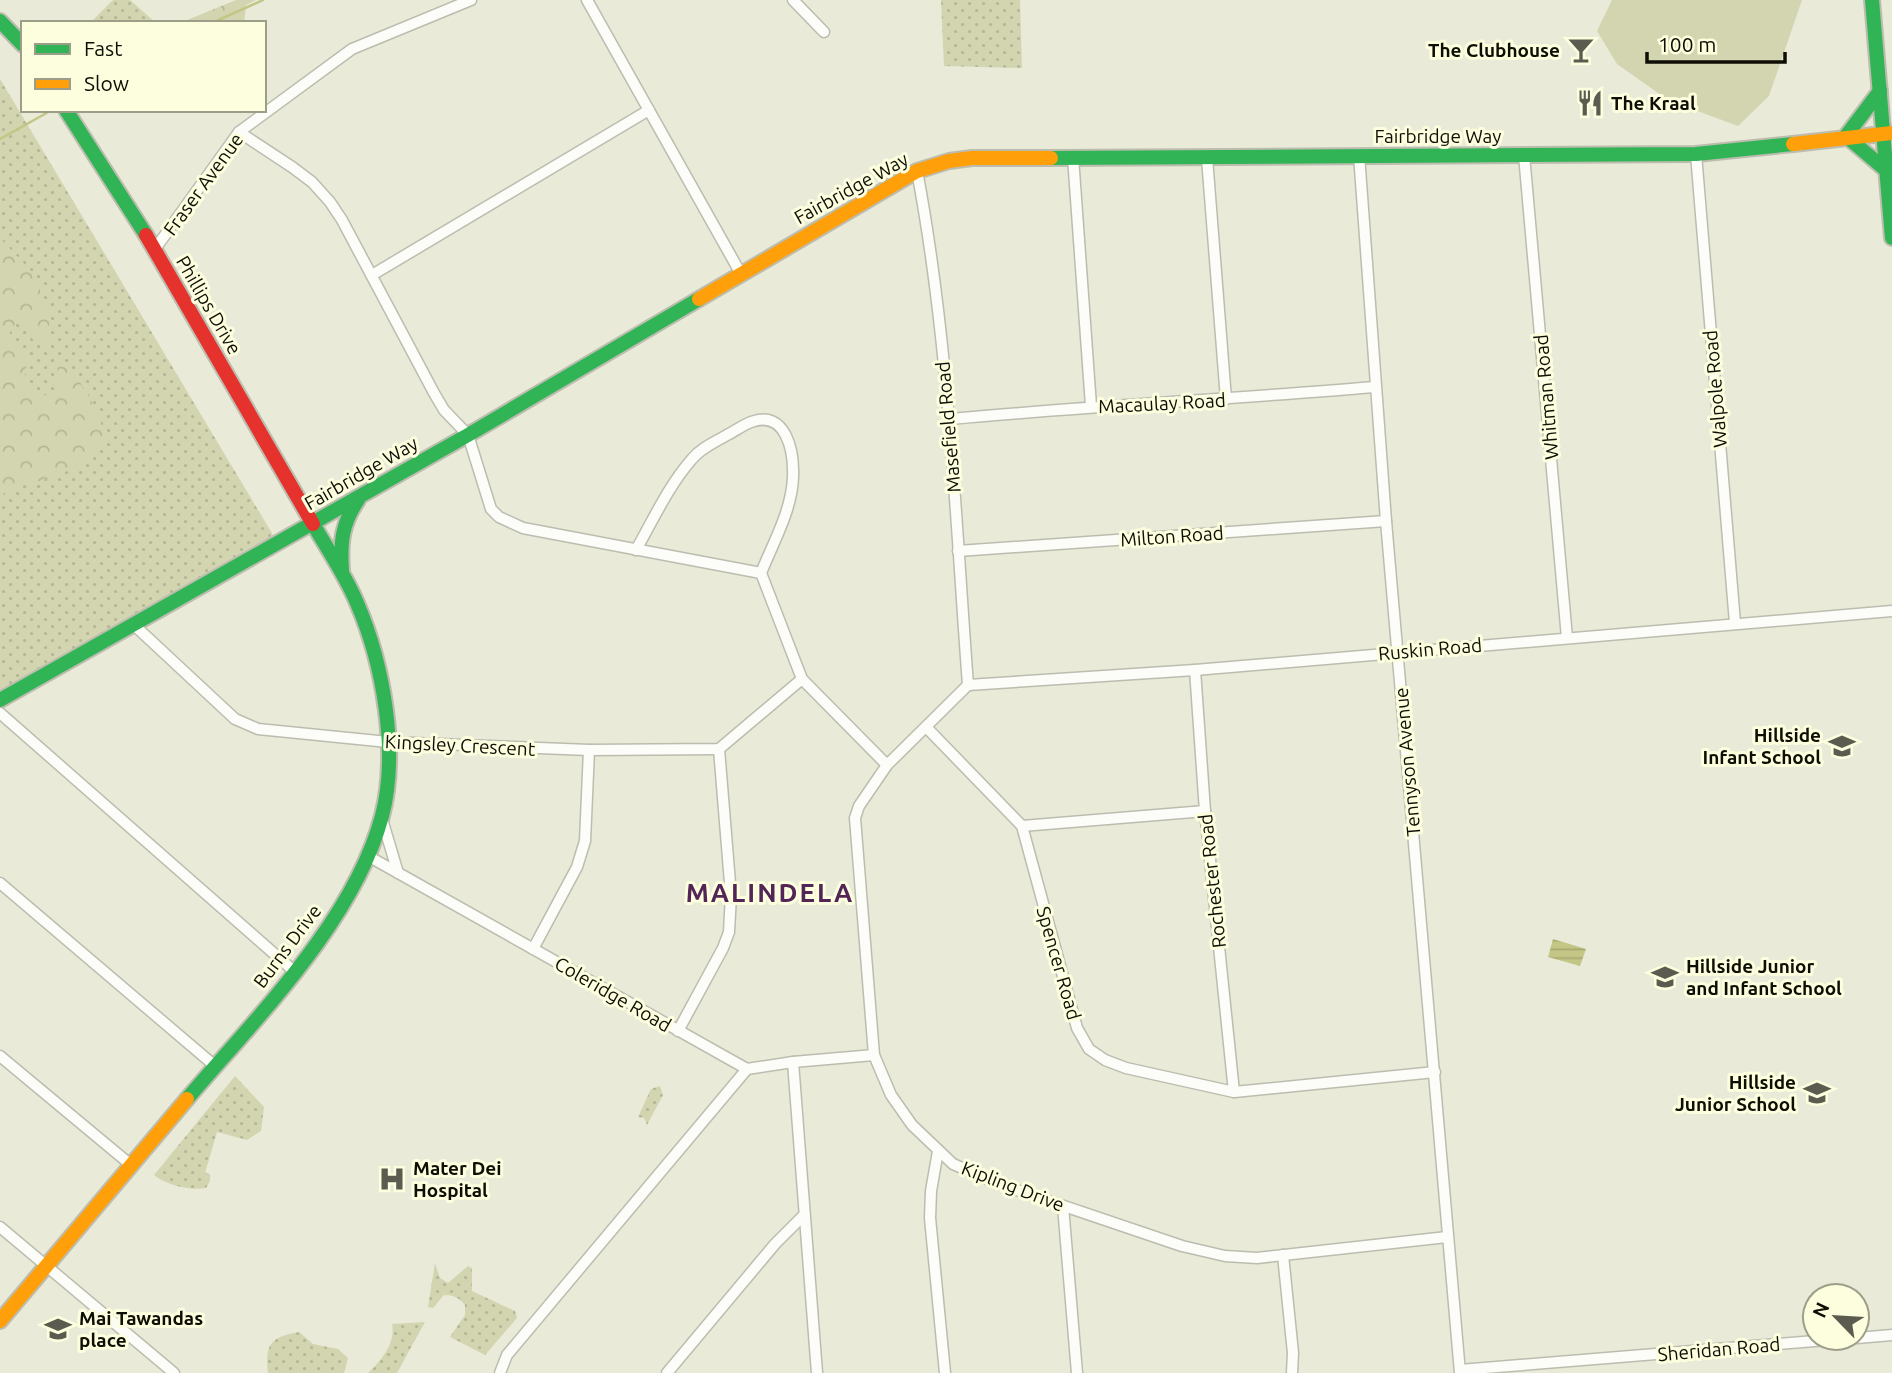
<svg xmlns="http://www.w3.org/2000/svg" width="1892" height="1373" font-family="Ubuntu,sans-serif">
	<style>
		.grass { fill: url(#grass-dots) }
		.forest { fill: url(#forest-crowns) }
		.pitch { fill: #d3d5b0 }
		.water { fill: url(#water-rules) }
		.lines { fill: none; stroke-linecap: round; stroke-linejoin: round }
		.stream { stroke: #c4c685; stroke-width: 2.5 }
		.street-casing { stroke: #bcbdaf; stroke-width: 13 }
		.fast-casing { stroke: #bcbdaf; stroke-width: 18 }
		.slow-casing { stroke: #bcbdaf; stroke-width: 18 }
		.jam-casing { stroke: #bcbdaf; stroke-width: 18 }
		.street { stroke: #fcfcf9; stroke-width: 10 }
		.fast { stroke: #30b455; stroke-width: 14 }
		.slow { stroke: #ff9f0a; stroke-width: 14 }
		.jam { stroke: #e5322d; stroke-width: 14 }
		.labels { text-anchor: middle; stroke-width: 6; stroke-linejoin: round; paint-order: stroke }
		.poi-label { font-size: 19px; font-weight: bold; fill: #0e0e05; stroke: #fcfede; text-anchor: start }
		.street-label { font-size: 19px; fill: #0e0e05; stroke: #fcfede }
		.district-label { font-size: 26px; font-weight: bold; letter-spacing: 2px; fill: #532557; stroke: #fcfede }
	</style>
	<defs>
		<pattern id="grass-dots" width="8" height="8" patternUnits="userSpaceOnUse" patternTransform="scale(1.75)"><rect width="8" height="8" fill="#d3d5b0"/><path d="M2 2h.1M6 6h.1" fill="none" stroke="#b4b696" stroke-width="1.8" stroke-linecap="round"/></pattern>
		<pattern id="forest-crowns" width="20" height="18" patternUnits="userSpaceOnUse" patternTransform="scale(1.75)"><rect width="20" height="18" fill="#d3d5b0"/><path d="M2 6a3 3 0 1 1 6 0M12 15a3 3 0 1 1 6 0" fill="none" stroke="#b4b696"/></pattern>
		<pattern id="water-rules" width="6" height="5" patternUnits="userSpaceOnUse" patternTransform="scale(1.75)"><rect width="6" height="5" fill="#c4c685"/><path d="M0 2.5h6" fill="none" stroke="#a7a971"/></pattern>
	</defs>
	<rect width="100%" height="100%" fill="#e9ead8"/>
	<g class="grass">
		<polygon points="113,0 130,0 156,23 95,23 93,20"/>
		<polygon points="941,0 1020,0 1022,68 944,66"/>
		<polygon points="0,79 273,535 0,692"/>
		<path d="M235 1076 264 1107 261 1131 247 1140 217 1132 205 1173 210 1174V1181L206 1188C189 1191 167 1185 154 1175Z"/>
		<polygon points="660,1086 663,1095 647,1125 644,1118 638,1117 651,1089"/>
		<path d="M435 1263 440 1278 448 1283 468 1266 472 1268V1291L515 1311 517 1318 485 1355 450 1337 465 1315V1305C459 1298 454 1295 444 1295L433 1308 428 1307Z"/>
		<path d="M425 1322 397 1373H368C381 1361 396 1343 392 1324Z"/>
		<path d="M299 1332 313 1344 338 1349 348 1358 344 1373H268C265 1344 270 1337 299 1332Z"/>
	</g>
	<g class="forest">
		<polygon points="236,0 256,0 246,5 244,23 180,23"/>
		<path d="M0 238 31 271 49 311V340L36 343 17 320 7 338 28 356 25 374 37 398 54 392 59 358C82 380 98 408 106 439L91 461 50 478 5 491 0 501Z"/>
	</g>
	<polygon class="pitch" points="1612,0 1802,0 1769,96 1738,126 1668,100 1617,64 1597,31"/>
	<polygon class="water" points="1553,939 1586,949 1580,966 1548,957"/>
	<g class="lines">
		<g class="stream">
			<polyline points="212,23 263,0"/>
			<polyline points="0,139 52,110"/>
		</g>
		<g class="street-casing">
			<g id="street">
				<polyline points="587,0 741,274"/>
				<polyline points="793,0 824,32"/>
				<polyline points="239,132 292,167 312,182 330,202 342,220 434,393 444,410 468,435 491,509 499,517 523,528 761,573 802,679 887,765"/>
				<polyline points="1696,154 1735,623"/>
				<polyline points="1359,155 1386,521 1460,1373"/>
				<polyline points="1524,155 1567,638"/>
				<polyline points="1073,157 1091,406"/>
				<polyline points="1207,158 1226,399"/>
				<path d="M917 171C949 340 955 513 968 685"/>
				<polyline points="155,249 239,132 352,49 471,0"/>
				<polyline points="372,275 649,110"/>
				<path d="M950 419C1091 406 1234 399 1375 387"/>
				<path d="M636 550C653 520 669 485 692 459 701 448 715 442 727 435 735 431 743 425 751 422 786 409 794 451 793 477 792 510 773 543 761 573"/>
				<polyline points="958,551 1386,521"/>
				<polyline points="133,624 235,719 258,729 388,742 589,750 719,749 802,679"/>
				<polyline points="1195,670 1205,811 1234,1092"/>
				<polyline points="968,685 887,765 859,806 855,818 874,1055 891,1095 912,1125 953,1164 996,1183 1182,1246 1225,1256 1257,1258 1447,1237"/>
				<polyline points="968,685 1195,670 1892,611"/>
				<polyline points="0,713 295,972"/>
				<polyline points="927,728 1022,826 1077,1028 1089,1049 1105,1060 1126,1068 1234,1092 1435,1072"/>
				<polyline points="382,819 398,873"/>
				<polyline points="1022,826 1205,811"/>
				<polyline points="368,856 747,1069 793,1062 874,1055"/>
				<polyline points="0,883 215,1066"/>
				<polyline points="533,949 577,867 585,841 589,750"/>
				<polyline points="678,1031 723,948 729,932 731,895 719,749"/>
				<polyline points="0,1056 131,1165"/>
				<polyline points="793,1062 817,1373"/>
				<polyline points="938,1151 931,1191 930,1218 945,1373"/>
				<polyline points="1063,1206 1077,1373"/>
				<polyline points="0,1227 174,1373"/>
				<polyline points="1283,1255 1293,1353 1292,1373"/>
				<polyline points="1857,1338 1892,1335"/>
				<polyline points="1460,1370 1852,1338"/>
				<polyline points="500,1373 507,1355 747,1069"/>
				<polyline points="667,1373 775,1244 803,1216"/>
			</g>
		</g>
		<g class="fast-casing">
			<g id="fast">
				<polyline points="1872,0 1892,238"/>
				<polyline points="0,21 23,45"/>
				<polyline points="1880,91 1846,136 1887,171"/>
				<polyline points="66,110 146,235"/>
				<polyline points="1051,158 1696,154 1793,144"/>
				<path d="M342 570C340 543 342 523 358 500"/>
				<polyline points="0,700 468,435 699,299"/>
				<path d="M187 1099C256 1018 354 921 382 816 399 752 383 663 357 603 346 576 328 550 313 524"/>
			</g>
		</g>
		<g class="slow-casing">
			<g id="slow">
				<polyline points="1793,144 1892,133"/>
				<polyline points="699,299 917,171 949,161 972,158 1051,158"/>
				<polyline points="0,1321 187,1099"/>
			</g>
		</g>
		<g class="jam-casing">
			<polyline id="jam" points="146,235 313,524"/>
		</g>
		<use href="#street" class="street"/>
		<use href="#fast" class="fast"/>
		<use href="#slow" class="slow"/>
		<use href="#jam" class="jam"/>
	</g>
	<defs>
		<g id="bar-bare" transform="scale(2.1)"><path d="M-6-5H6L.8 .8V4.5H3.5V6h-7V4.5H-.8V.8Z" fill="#5b5b4f" stroke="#fcfede" stroke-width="2.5" paint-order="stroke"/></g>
		<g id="restaurant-bare" transform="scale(2.1)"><path d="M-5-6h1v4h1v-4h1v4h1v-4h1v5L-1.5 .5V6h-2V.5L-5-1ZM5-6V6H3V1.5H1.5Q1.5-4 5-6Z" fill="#5b5b4f" stroke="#fcfede" stroke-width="2.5" paint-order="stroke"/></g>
		<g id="school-bare" transform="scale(2.1)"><path d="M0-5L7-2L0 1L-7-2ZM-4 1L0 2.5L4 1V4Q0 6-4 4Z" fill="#5b5b4f" stroke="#fcfede" stroke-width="2.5" paint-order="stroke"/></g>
		<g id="hospital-bare" transform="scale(2.1)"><path d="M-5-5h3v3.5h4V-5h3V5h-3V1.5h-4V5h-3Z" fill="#5b5b4f" stroke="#fcfede" stroke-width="2.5" paint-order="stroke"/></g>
	</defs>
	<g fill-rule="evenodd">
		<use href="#bar-bare" x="1581" y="50"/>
		<use href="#restaurant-bare" x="1590" y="103"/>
		<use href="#school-bare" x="1842" y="746"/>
		<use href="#school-bare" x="1665" y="977"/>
		<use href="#school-bare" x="1817" y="1093"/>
		<use href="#hospital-bare" x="392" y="1179"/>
		<use href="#school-bare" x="58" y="1329"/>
	</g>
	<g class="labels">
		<g class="poi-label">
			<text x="1560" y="57" text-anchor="end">The Clubhouse</text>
			<text x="1611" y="110">The Kraal</text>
			<text x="1821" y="742" text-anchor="end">Hillside<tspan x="1821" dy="22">Infant School</tspan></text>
			<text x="1686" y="973">Hillside Junior<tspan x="1686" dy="22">and Infant School</tspan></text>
			<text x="1796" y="1089" text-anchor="end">Hillside<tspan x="1796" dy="22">Junior School</tspan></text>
			<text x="413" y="1175">Mater Dei<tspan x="413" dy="22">Hospital</tspan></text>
			<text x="79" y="1325">Mai Tawandas<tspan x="79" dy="22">place</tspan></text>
		</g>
		<g class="street-label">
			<text x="1438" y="143">Fairbridge Way</text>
			<text transform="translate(203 184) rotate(-54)" y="7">Fraser Avenue</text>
			<text transform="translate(851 188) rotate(-29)" y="7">Fairbridge Way</text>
			<text transform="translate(209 305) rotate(60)" y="7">Phillips Drive</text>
			<text transform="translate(1715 389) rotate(-95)" y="7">Walpole Road</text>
			<text transform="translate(1546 397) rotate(-95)" y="7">Whitman Road</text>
			<text transform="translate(1162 403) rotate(-3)" y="7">Macaulay Road</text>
			<text transform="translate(948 427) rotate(-95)" y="7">Masefield Road</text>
			<text transform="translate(361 473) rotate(-30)" y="7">Fairbridge Way</text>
			<text transform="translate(1172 536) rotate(-4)" y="7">Milton Road</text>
			<text transform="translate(1430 649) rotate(-5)" y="7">Ruskin Road</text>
			<text transform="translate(460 745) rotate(3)" y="7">Kingsley Crescent</text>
			<text transform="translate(1407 762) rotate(-95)" y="7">Tennyson Avenue</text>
			<text transform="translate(1212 881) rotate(-96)" y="7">Rochester Road</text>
			<text transform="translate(287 946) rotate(-53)" y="7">Burns Drive</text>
			<text transform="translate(1059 963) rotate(74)" y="7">Spencer Road</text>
			<text transform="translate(613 994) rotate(30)" y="7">Coleridge Road</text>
			<text transform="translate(1013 1186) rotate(21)" y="7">Kipling Drive</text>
			<text transform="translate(1719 1349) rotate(-5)" y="7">Sheridan Road</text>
		</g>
		<g class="district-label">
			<text x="770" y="902">MALINDELA</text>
		</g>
	</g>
	<rect x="21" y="21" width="245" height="91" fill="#fcfede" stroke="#9d9e87" stroke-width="2"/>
	<rect x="35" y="44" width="35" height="10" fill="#30b455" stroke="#9d9e87" stroke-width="2"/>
	<text x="84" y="56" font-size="21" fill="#0e0e05">Fast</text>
	<rect x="35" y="79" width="35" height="10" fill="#ff9f0a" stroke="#9d9e87" stroke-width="2"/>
	<text x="84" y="91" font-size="21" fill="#0e0e05">Slow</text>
	<g transform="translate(1836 1317) rotate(295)"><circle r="33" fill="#fcfede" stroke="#9d9e87" stroke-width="2"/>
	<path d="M0-5L12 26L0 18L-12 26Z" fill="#5b5b4f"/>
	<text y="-10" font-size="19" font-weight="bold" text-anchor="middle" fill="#0e0e05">N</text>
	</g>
	<path d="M1647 52v10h138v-10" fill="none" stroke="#0e0e05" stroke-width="3.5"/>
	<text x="1658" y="52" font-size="21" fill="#0e0e05" stroke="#fcfede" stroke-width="5" paint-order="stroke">100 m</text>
</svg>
